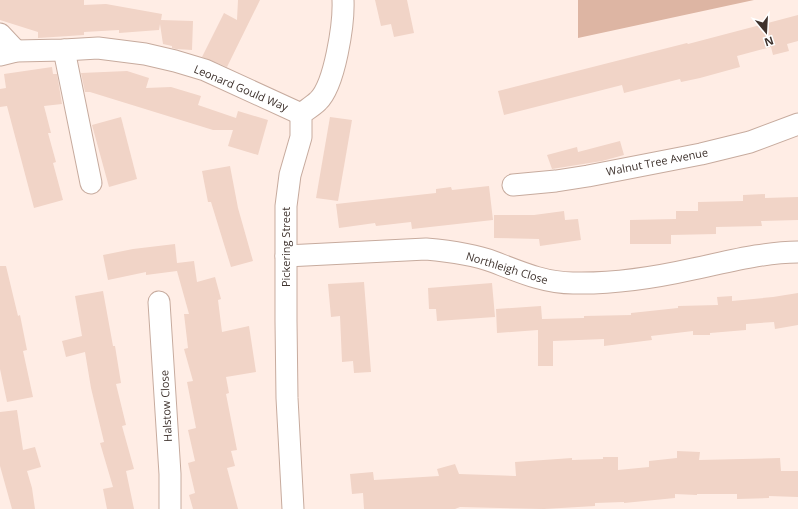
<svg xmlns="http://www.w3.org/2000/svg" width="798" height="509" font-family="'Open Sans',sans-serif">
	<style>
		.green { fill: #ddb5a3 }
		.building { fill: #f1d4c7 }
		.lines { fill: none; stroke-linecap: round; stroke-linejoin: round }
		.minor-casing { stroke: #c7ab9e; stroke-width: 23 }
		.minor { stroke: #fff; stroke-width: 21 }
		.labels { text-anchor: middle; stroke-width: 3; stroke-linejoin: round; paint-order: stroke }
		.street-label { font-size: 11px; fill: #3e322d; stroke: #fff }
	</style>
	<rect width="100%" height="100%" fill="#ffede5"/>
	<polygon class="green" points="578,0 754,0 578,38"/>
	<g class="building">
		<polygon points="0,0 84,0 84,5 106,4 162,14 161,20 193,21 192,50 176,49 172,48 172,46 163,44 160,24 159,30 119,33 119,30 84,32 84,35 38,38 38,32 0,20"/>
		<polygon points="238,0 260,0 227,67 202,57 224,13 237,20"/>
		<polygon points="375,0 407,0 414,33 394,37 391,24 381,26"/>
		<polygon points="798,15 798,41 787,44 789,51 773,55 771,47 737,56 740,67 700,78 681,82 680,79 624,93 622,85 504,115 498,91 687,43 688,44"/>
		<polygon points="52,67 53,74 57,74 62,104 44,106 51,133 48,133 56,162 53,163 63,200 34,208 7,106 0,107 0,89 6,88 4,74"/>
		<polygon points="127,71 149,78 146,88 171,87 201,96 198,105 236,118 238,111 268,120 258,155 228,146 233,130 213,130 90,92 85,92 81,73"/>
		<polygon points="121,117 137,179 109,187 92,125"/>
		<polygon points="330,117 352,120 338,201 316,198"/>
		<polygon points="620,141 624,155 602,161 552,169 547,155 577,147 578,152"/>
		<polygon points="230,166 238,208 253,261 231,267 211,202 208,202 202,171"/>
		<polygon points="489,186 493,220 412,229 411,222 376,226 375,223 339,228 336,204 436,193 436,189 451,187 452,190"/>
		<polygon points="765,194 765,198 798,197 798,220 761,221 762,226 716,227 716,234 671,235 671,244 630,244 630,220 676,219 676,211 698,211 698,202 743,201 743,195"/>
		<polygon points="564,211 565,220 578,219 581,240 540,246 539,239 494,238 494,215 534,215"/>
		<polygon points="175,244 177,263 194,261 197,282 215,277 221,299 218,300 222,332 249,326 256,372 226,377 229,393 226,394 237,450 231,451 235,466 227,468 238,509 193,509 189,495 195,493 188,463 195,461 188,430 196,428 187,382 193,381 184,349 188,348 184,314 189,314 177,271 146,275 146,272 108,280 103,255 133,249"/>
		<polygon points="0,266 6,266 18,316 20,315 27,350 23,351 33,397 7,402 0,369"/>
		<polygon points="364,282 371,372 354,373 353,361 342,362 340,316 331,317 328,284"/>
		<polygon points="492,283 495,317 437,321 436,309 429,309 428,288"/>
		<polygon points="103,291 113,346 115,346 121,383 116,384 126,425 122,426 134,469 126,471 134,509 107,509 103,489 113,487 100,443 104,442 91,388 85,352 66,357 62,341 82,336 75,296"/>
		<polygon points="798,293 798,325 775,329 774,322 746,324 746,330 710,333 710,335 693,335 693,331 651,336 652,340 604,346 604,339 553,341 553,366 538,366 538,330 497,333 496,309 541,306 542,319 584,318 584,316 631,315 631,313 678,308 678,306 718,305 717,297 732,296 732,301 773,297"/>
		<polygon points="17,410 23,450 35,447 41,467 27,471 32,488 35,509 12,509 0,466 0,412"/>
		<polygon points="677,451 700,452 699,460 780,458 781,471 798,471 798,497 769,496 769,498 737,499 737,494 697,494 697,495 675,494 675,498 624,503 624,502 595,503 595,506 544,509 460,507 455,509 364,509 363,493 352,494 350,474 373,472 374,480 439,476 437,469 455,464 459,474 516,476 515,462 572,458 572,460 603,459 603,457 618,457 618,470 649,467 649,461 677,458"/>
	</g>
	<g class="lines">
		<g class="minor-casing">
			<g id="minor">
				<polyline points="0,34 16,51"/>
				<polyline points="64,50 91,183"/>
				<polyline points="0,55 16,51 64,50 98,48 145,54 175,61 205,70 301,114"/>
				<polyline points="513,185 556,181 588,176 701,154 750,142 798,124"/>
				<path d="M286 256 426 249C449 251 473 254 494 262 520 272 545 283 573 283 614 284 653 278 693 269 727 262 764 252 798 252"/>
				<polyline points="159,302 170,474 170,509"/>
				<path d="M293 509 287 398 286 321V206L290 175 301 137V114C306 110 313 106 318 101 335 85 344 23 343 0"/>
			</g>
		</g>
		<use href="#minor" class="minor"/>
	</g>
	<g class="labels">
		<g class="street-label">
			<text transform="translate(241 88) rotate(23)" y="4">Leonard Gould Way</text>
			<text transform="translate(657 162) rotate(-11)" y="4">Walnut Tree Avenue</text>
			<text transform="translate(286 247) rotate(-90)" y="4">Pickering Street</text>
			<text transform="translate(507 268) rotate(17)" y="4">Northleigh Close</text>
			<text transform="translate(166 406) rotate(-93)" y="4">Halstow Close</text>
		</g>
	</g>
	<g transform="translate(766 32) rotate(162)" stroke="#ffffff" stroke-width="3" paint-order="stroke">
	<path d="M0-3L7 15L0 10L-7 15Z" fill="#3e322d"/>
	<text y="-6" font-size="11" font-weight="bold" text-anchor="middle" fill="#3e322d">N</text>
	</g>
</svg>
